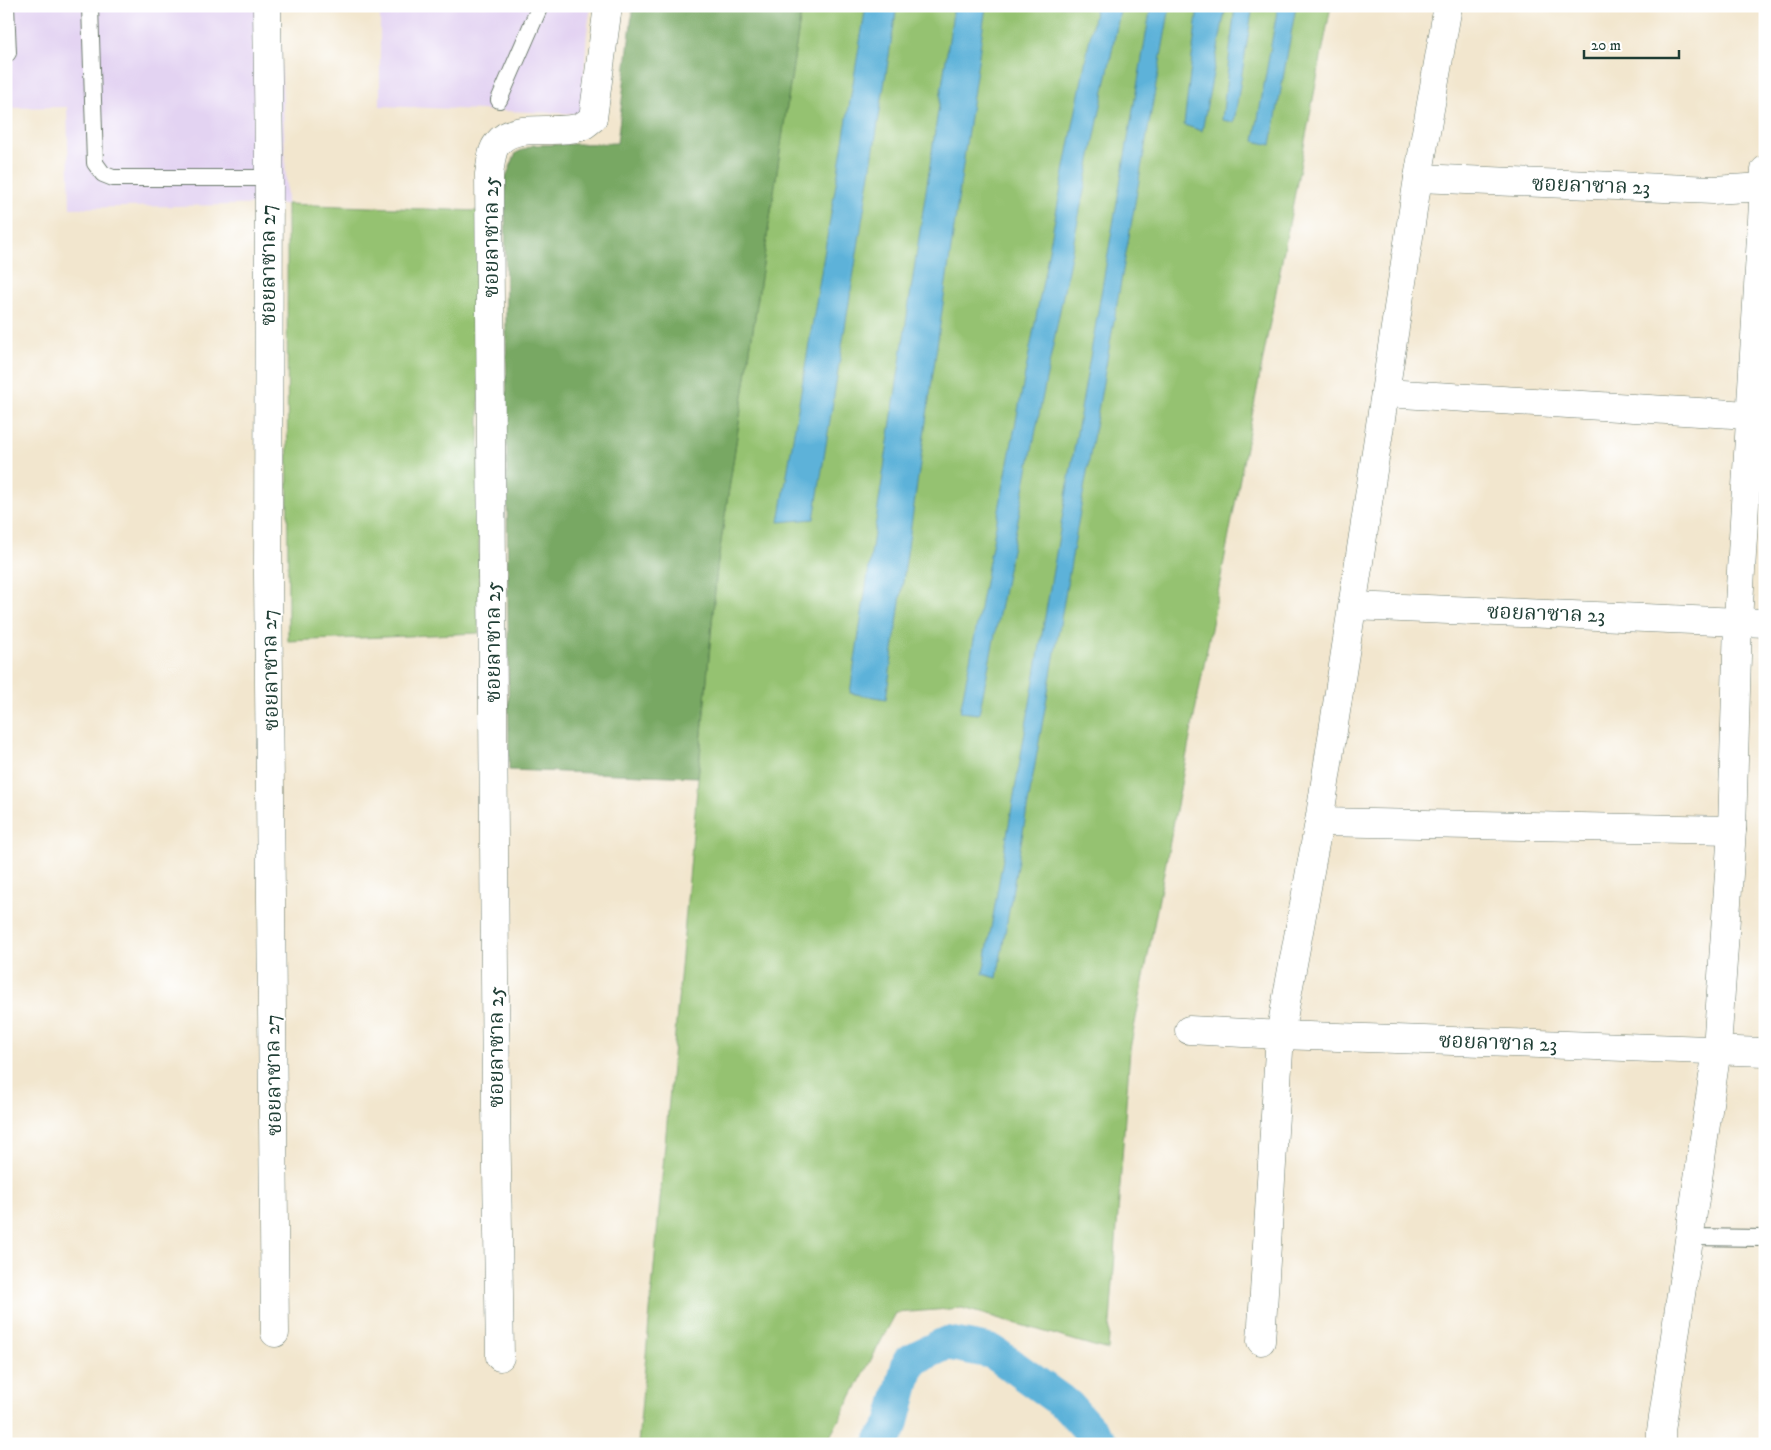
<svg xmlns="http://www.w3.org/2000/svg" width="1771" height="1450" font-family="'IM FELL DW Pica','Noto Serif Thai',serif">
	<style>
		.built { fill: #e3d3f2 }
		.green { fill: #95c271; stroke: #5a8052 }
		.forest { fill: #78a863; stroke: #4c724c }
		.water { fill: #5db2d9; stroke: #3e7886 }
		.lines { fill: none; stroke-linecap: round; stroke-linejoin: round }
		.canal { stroke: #5db2d9; stroke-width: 34 }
		.lane-casing { stroke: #69786a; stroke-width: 18 }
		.street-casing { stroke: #69786a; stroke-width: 29 }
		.lane { stroke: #fff; stroke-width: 16 }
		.street { stroke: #fff; stroke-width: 28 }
		.labels { text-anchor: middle; stroke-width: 4; stroke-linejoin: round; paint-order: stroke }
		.street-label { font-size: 21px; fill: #1f3d34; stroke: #fff }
	</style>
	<rect width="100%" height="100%" fill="#fff"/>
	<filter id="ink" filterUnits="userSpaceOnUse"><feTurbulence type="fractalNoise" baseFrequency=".02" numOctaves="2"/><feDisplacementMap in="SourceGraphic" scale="10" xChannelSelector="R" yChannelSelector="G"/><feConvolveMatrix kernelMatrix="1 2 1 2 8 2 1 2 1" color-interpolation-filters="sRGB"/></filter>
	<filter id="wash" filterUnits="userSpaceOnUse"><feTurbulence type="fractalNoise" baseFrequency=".0096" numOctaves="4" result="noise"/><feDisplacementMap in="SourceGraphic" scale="20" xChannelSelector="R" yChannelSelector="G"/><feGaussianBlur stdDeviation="1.12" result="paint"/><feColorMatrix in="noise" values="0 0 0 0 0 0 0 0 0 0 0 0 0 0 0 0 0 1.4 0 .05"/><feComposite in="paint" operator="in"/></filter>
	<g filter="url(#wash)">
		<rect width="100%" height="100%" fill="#f2e6ce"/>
		<g class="built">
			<polygon points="6,6 306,6 279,7 287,204 70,208 67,107 6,108"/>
			<polygon points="380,6 591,6 587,32 581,114 380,106"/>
		</g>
		<g class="green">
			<polygon points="802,6 1331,6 1130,1049 1108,1350 962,1308 896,1313 826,1444 638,1444 717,568"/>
			<polygon points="287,204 479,211 479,633 288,641"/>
		</g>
		<polygon class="forest" points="633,6 802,6 717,568 698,777 509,770 505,179 516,153 533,145 617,143"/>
		<g class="water">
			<polygon points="866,6 897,6 814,519 779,522"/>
			<polygon points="954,6 986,6 886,699 850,693"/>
			<polygon points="1096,6 1121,6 979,714 960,712"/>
			<polygon points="1151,6 1170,6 997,978 983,974"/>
			<polygon points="1198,6 1226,6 1202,131 1184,125"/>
			<polygon points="1235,6 1253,6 1234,122 1222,120"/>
			<polygon points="1278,6 1296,6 1271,145 1254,141"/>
		</g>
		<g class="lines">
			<polyline class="canal" points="880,1444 892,1425 909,1361 947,1343 993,1352 1068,1406 1102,1444"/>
		</g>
	</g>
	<g filter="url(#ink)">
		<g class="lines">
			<g class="lane-casing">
				<g id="lane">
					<polyline points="90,6 95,163 103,174 113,178 268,178"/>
					<polyline points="6,53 8,53 6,6"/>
					<polyline points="499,100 540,6"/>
					<polyline points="1689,1237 1765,1238"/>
				</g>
			</g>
			<g class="street-casing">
				<g id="street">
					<polyline points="267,6 269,156 268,574 275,1333"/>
					<polyline points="1448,6 1418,178 1319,822 1280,1035 1765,1052"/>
					<polyline points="1418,178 1713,190 1765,187"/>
					<polyline points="1385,393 1765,416"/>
					<polyline points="1353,606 1765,623"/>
					<polyline points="1319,822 1732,830"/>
					<polyline points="1189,1030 1280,1035 1261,1341"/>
					<path d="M500 1357 496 1106 489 174C491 165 491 151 497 144 513 122 553 134 576 128 583 127 587 123 593 118L608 6"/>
					<polyline points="1661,1444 1661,1431 1717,1049 1732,830 1738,621 1765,170"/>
				</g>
			</g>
			<use href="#lane" class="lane"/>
			<use href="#street" class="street"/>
		</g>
	</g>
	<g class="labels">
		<g class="street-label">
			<text transform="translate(1591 185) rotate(2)" y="7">ซอยลาซาล 23</text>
			<text transform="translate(491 237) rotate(-90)" y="7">ซอยลาซาล 25</text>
			<text transform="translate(268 265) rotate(-90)" y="7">ซอยลาซาล 27</text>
			<text transform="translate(1546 613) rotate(2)" y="7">ซอยลาซาล 23</text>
			<text transform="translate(493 642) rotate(-90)" y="7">ซอยลาซาล 25</text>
			<text transform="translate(270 670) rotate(-91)" y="7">ซอยลาซาล 27</text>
			<text transform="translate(1498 1042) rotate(2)" y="7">ซอยลาซาล 23</text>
			<text transform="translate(496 1047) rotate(-90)" y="7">ซอยลาซาล 25</text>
			<text transform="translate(273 1075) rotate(-91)" y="7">ซอยลาซาล 27</text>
		</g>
	</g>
	<rect width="1771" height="1450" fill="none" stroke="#fff" stroke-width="25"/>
	<path d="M1584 50v8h95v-8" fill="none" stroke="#1f3d34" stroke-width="2.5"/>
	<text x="1591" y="50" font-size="15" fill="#1f3d34" stroke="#ffffff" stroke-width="4" paint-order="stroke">20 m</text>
</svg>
